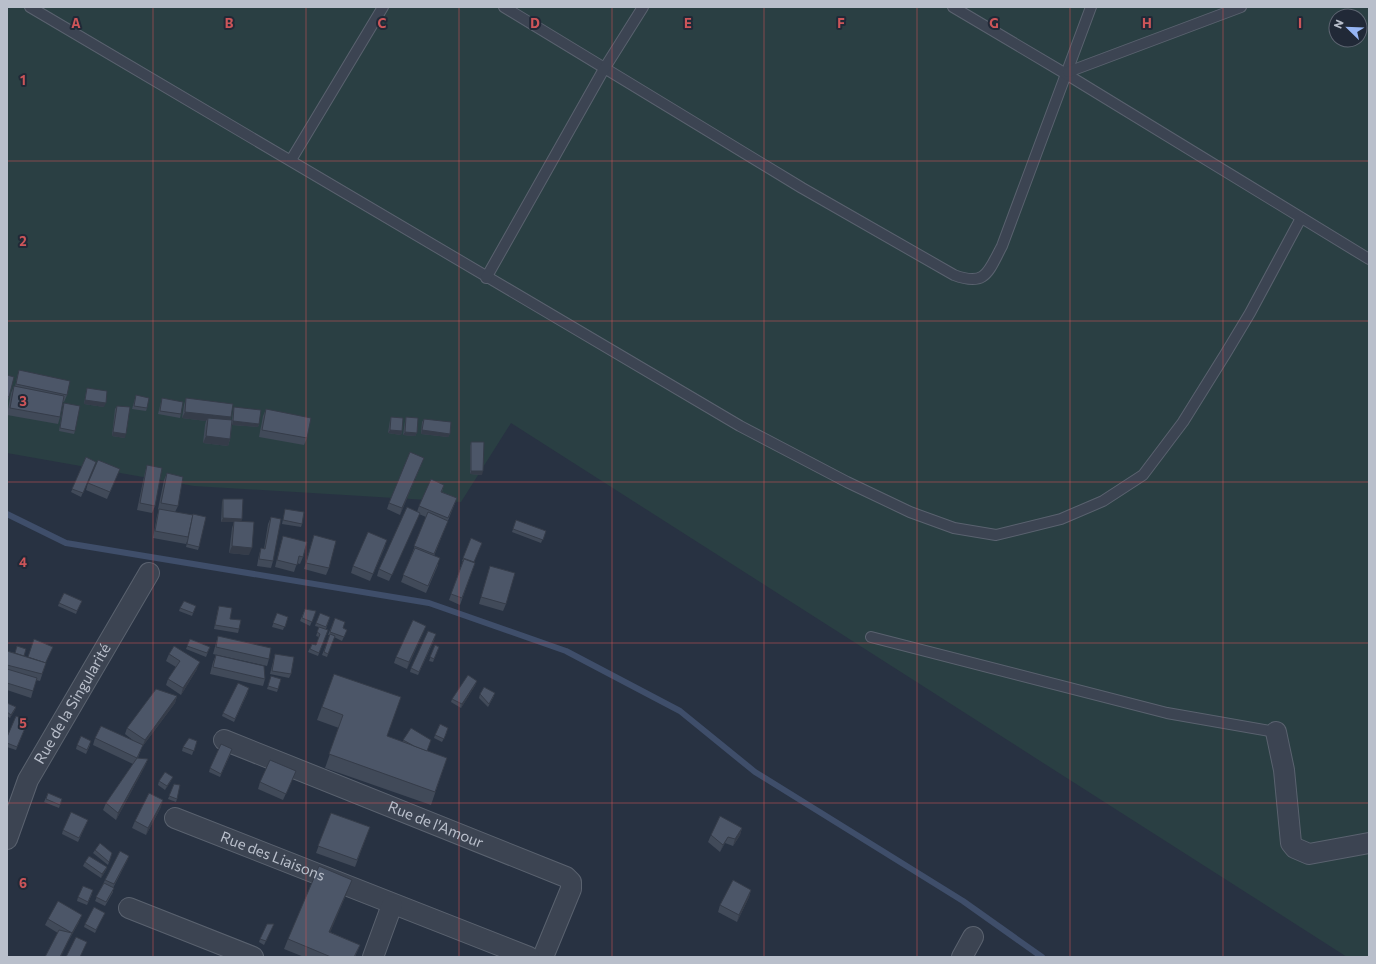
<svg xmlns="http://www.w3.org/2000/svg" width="1376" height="964" font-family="Commissioner,sans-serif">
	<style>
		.green { fill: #2a3f43; fill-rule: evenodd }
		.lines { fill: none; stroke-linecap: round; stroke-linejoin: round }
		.stream { stroke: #3f4e6a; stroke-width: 6 }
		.lane-casing { stroke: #5a626f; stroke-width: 12 }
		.street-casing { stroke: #5a626f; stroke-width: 22 }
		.lane { stroke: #3c4452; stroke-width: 10 }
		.street { stroke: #3c4452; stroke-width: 20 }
		.wall { fill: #414a59 }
		.shaded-wall { fill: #353c49 }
		.building { fill: #4c5668; stroke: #353c49 }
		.grid { fill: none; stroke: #cd5559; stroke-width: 1; stroke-opacity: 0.55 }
		.labels { text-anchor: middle; stroke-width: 4; stroke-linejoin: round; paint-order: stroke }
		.street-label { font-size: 15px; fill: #b9bfcb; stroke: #212937 }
		.grid-label { font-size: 13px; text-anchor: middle; font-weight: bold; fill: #cd5559; stroke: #212937; stroke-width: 4; stroke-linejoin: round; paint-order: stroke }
	</style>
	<rect width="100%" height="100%" fill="#283242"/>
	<path class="green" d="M7 7H1369V957H1347L511 423 461 502 194 486 7 453ZM1336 16H1360V40H1336Z"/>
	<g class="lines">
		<polyline class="stream" points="7,514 66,543 429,603 566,651 680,711 755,772 963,901 1042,957"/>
		<g class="lane-casing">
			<g id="lane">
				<polyline points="30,7 740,426 847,482 910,512 954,528 996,535 1061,519 1103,501 1143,475 1183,422 1226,353 1250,313 1301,218"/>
				<path d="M504 7 802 188 954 275C986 287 988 272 1002 246L1091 7"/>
				<polyline points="953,7 1066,74 1369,259"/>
				<polyline points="1068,72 1241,7"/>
				<polyline points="291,160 383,7"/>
				<polyline points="486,278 604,69 643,7"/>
				<polyline points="871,637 1167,713 1276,732"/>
			</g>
		</g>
		<g class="street-casing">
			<g id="street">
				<polyline points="1276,732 1284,770 1291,843 1295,848 1309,854 1369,843"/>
				<path id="s1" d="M224 740 566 877 571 882V889L543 957"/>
				<path id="s2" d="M175 818 529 957"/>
				<path id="s3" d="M7 839 28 780 149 573"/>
				<polyline points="129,908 253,957"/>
				<polyline points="373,957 392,905"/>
				<polyline points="962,957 973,937"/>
			</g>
		</g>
		<use href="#lane" class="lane"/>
		<use href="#street" class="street"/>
	</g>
	<g class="wall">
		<polygon points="19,370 67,395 64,402 63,402 60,417 58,424 7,415 11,393 14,386 15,387 17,377"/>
		<polygon points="7,375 9,397 7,403"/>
		<polygon points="87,388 104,407 84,404 86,392"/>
		<polygon points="136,395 147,408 146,411 132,409"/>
		<polygon points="162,398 181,414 180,418 158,414"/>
		<polygon points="186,398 231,417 230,420 232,420 233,411 234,407 259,424 258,427 232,425 230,439 228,446 203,443 205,425 206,421 182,418 184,405"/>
		<polygon points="64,403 75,431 74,434 59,431 63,407"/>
		<polygon points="117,406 125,438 112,436 115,409"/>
		<polygon points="266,409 307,438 304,445 259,437 263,416"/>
		<polygon points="391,417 402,431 401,435 388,433 390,420"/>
		<polygon points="406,417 417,433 415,436 403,435 405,421"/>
		<polygon points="424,419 450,434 448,437 421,434 422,422"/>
		<polygon points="471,442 482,475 470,474 470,446"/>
		<polygon points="86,457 96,462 81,497 71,492"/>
		<polygon points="147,465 155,506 152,513 137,510 145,472"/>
		<polygon points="421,465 400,515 387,509 389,503"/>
		<polygon points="167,473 178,506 175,512 199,547 198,550 186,547 188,539 186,544 153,538 157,516 159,510 158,509 164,480"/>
		<polygon points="117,476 107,499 86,490 88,483"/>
		<polygon points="444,485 442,492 457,498 434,556 438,565 426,593 401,582 426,517 419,514 389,581 377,576 379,569 417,512 419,506"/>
		<polygon points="223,499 242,519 241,521 249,555 229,553 232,528 234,522 221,522 222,502"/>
		<polygon points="285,509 302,524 301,527 282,524"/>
		<polygon points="271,517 273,561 271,568 257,566 259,555 261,548 264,549 268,524"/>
		<polygon points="516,520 546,531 541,543 512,532"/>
		<polygon points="314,535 329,568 326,575 304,569"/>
		<polygon points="283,536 303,557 300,564 297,563 294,572 275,567 281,543"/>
		<polygon points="471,538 474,563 475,563 460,605 449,600 463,561 462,561"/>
		<polygon points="385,547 370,581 351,573 353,566"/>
		<polygon points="490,566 506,604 503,611 479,604"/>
		<polygon points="59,603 80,604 76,614 58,606"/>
		<polygon points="196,606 192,616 179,611 180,608"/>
		<polygon points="219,606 239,629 238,633 214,629 218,609"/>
		<polygon points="305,609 316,611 310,626 300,621"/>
		<polygon points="277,613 288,617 283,630 272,627"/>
		<polygon points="330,617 326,629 328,630 318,656 308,652 312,644 316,645 319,637 316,636 319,627 315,626 316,623"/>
		<polygon points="335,618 343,628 347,630 342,641 334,637 327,657 322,655 330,635 328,635"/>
		<polygon points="426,626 423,633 407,669 394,663 396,657"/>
		<polygon points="218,636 269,659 267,666 213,654 216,643"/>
		<polygon points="435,638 418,675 410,672 411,668"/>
		<polygon points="190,639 210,647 206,657 186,649"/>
		<polygon points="435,645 439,647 433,662 429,661"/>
		<polygon points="17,646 24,656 45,666 40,681 36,680 31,698 7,690 7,651 15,653"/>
		<polygon points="169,654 197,669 181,695 166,685 168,679 176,667 166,661"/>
		<polygon points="275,654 291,674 289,678 270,674"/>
		<polygon points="216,655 265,679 263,686 210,674 213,662"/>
		<polygon points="334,674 387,736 403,742 403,740 427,751 447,758 431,805 325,768 339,728 317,720"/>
		<polygon points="270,680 278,689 277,692 267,689"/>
		<polygon points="476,684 461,708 451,702 452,699"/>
		<polygon points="248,692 234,722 222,716 223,713"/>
		<polygon points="480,694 494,696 488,707 479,698"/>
		<polygon points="177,696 175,703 142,747 138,758 148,759 145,766 116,820 103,810 106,803 133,764 93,745 95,738 134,741 125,734 127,728"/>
		<polygon points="7,703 16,707 15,710 10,718 7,716"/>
		<polygon points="28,721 16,750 7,747 7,737"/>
		<polygon points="447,732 442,742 434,738 435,735"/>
		<polygon points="197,741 192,755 182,751 183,747"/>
		<polygon points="77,745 90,745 86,754 76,749"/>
		<polygon points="231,753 220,777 209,772 210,768"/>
		<polygon points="293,778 283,800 258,789 260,782"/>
		<polygon points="159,781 171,781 165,790 158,785"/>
		<polygon points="174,784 177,799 176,802 168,799"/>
		<polygon points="48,793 62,799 59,808 44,802"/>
		<polygon points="161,807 146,835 132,828 135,821"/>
		<polygon points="331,813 370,827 355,867 316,853"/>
		<polygon points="88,820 78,842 62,834 63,830"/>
		<polygon points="742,828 740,835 733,846 725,843 720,852 708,842 711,835"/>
		<polygon points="95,850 112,853 108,865 93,853"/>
		<polygon points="128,859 113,888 113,892 105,906 95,901 105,880"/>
		<polygon points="85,862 107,867 106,870 101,878 83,866"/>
		<polygon points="352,880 348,890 330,932 360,945 355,957 304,957 284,949 288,939"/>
		<polygon points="751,890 749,897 737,922 718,912 720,905"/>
		<polygon points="92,894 87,905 77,901 78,897"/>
		<polygon points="103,916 95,933 84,927 85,924"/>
		<polygon points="48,919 79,922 69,940 45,925"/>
		<polygon points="274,924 264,945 259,942 260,939"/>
	</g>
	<g class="shaded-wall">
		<polygon points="85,400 106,403 104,407 84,404"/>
		<polygon points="185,412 231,417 229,424 208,418 206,421 182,418"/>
		<polygon points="233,421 259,424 258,427 232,425"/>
		<polygon points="390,430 402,431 401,435 388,433"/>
		<polygon points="422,430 450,434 448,437 421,434"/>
		<polygon points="113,432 126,434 125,438 112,436"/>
		<polygon points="405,432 417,433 415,436 403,435"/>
		<polygon points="206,436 230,439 228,446 203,443"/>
		<polygon points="424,458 421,465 400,515 402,508"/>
		<polygon points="471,471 483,471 482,475 470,474"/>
		<polygon points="223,518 242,519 241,522 221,522"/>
		<polygon points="387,540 385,547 370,581 373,574"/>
		<polygon points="232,546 252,548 249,555 229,553"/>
		<polygon points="426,626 423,633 407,669 409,662"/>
		<polygon points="200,662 197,669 181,695 183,688"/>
		<polygon points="477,681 476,684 461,708 462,704"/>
		<polygon points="177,696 175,703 142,747 135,764 145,740"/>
		<polygon points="16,707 15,710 10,718 11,715"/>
		<polygon points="148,759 145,766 116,820 118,813"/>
		<polygon points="173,777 171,781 165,790 167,786"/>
		<polygon points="163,800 161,807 146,835 148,828"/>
		<polygon points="742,828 740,835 733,846 735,839"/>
		<polygon points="728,837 725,843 720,852 723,845"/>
		<polygon points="129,856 128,859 112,888 114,884"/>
		<polygon points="107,867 106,870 101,878 102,874"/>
		<polygon points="352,880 348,890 326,942 329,932"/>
		<polygon points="751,890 749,897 737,922 739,915"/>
		<polygon points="82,915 79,922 69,940 72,933"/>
		<polygon points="72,933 69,940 61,957 60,957"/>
	</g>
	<g class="building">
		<polygon points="19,370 70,381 67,395 16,384"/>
		<polygon points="7,375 14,377 9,397 7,396"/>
		<polygon points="14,386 64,396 60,417 10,408"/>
		<polygon points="87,388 107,391 106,403 85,400"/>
		<polygon points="136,395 149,398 147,408 134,406"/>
		<polygon points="162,398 183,402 181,414 160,411"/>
		<polygon points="186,398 233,404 231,417 185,412"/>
		<polygon points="64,403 80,406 75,431 60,428"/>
		<polygon points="117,406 130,407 126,434 113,432"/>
		<polygon points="234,407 261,410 259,424 233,421"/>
		<polygon points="266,409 311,418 307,438 262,430"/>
		<polygon points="391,417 403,418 402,431 390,430"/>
		<polygon points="406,417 418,418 417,433 405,432"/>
		<polygon points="208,418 232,420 230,439 206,436"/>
		<polygon points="424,419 451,422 450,434 422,430"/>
		<polygon points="471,442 484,442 483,471 471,471"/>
		<polygon points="410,452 424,458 402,508 389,503"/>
		<polygon points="86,457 96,462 83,493 72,489"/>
		<polygon points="98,460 120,469 110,492 88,483"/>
		<polygon points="147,465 162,468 155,506 140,503"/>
		<polygon points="167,473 183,477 178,506 161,503"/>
		<polygon points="431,479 444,485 441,492 457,498 448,518 419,506"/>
		<polygon points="223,499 243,499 242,519 223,518"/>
		<polygon points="407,507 420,513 392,575 379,569"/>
		<polygon points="159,509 193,515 188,537 155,531"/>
		<polygon points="285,509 304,512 302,524 283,520"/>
		<polygon points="428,512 448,521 434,554 414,546"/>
		<polygon points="193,514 206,517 199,547 187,544"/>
		<polygon points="271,517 281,519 273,561 259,559 261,548 265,549"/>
		<polygon points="516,520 546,531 543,540 513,529"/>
		<polygon points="234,521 254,522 252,548 232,546"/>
		<polygon points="368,532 387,540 373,574 353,566"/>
		<polygon points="314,535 336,541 329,568 306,563"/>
		<polygon points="283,536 307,542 303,557 299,556 297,565 277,560"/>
		<polygon points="471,538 482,543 474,562 463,558"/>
		<polygon points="415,548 440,558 428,586 403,575"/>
		<polygon points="464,559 475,563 462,598 451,594"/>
		<polygon points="490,566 515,573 506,604 481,597"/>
		<polygon points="64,593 82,601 77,611 59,603"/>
		<polygon points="184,601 196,606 193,613 180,608"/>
		<polygon points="219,606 232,608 230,619 241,620 239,629 215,625"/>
		<polygon points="305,609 316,611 312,622 302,618"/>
		<polygon points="277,613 288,617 285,627 273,623"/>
		<polygon points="320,613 330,617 326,627 316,623"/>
		<polygon points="335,618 345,622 343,628 347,630 344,637 330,632"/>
		<polygon points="413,620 426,626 409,662 396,657"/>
		<polygon points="319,627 328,630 319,653 310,649 312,644 316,645 320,634 317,632"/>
		<polygon points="428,631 436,634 419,672 411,668"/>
		<polygon points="330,634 335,636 328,654 324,652"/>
		<polygon points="218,636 271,648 269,659 216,647"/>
		<polygon points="34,639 53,647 45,664 46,663 28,657"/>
		<polygon points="190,639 210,647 207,653 187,646"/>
		<polygon points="435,645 439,647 434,659 430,657"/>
		<polygon points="17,646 26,649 24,656 15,653"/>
		<polygon points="174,646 200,662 183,688 168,679 180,661 169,654"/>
		<polygon points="7,651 46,663 42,674 7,665"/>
		<polygon points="275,654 294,657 291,674 272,671"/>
		<polygon points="216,655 264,666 265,679 213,667"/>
		<polygon points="7,669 37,678 33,691 7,683 7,684"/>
		<polygon points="334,674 401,697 387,736 447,758 435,792 329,754 343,715 322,707"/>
		<polygon points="468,675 477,681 462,704 452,699"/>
		<polygon points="271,676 281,679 278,689 268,686"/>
		<polygon points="238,683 249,688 235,719 223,713"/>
		<polygon points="484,687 495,693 489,704 480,694"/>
		<polygon points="156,689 177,696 145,740 127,728"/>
		<polygon points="7,703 16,707 11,715 7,712"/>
		<polygon points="16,716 28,721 17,747 7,743 7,737"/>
		<polygon points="440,724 448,728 444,739 435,735"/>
		<polygon points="101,726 143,745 137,758 95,738"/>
		<polygon points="411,728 431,740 427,751 414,746 403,740"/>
		<polygon points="81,736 91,741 87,750 77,745"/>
		<polygon points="189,738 197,741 194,751 183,747"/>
		<polygon points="221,744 232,749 221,774 210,768"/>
		<polygon points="137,758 148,759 118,813 106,803"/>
		<polygon points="270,760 296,771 286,794 260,782"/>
		<polygon points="165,772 173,777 167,786 159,781"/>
		<polygon points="174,784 180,785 177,799 169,796"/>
		<polygon points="48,793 62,799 60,805 46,799"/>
		<polygon points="149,793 163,800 148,828 135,821"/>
		<polygon points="71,812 88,820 79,838 63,830"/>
		<polygon points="331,813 370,827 357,860 318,846"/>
		<polygon points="720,816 742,828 735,839 728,837 723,845 711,835"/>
		<polygon points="100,843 112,853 109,862 95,850"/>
		<polygon points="120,851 129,856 114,884 105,880"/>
		<polygon points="89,856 107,867 102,874 85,862"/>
		<polygon points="319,866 352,880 329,932 360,945 354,957 331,957 288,939"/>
		<polygon points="733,880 751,890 739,915 720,905"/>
		<polygon points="104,883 114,888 106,902 96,897"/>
		<polygon points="83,886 93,890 88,902 78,897"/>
		<polygon points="58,901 82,915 72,933 48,919"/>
		<polygon points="94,907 105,913 96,930 85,924"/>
		<polygon points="267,924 274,924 266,941 260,939"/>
		<polygon points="59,930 72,933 60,957 45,957"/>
		<polygon points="76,937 87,942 80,957 66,957"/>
	</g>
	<path class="grid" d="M153 7V957M306 7V957M459 7V957M612 7V957M764 7V957M917 7V957M1070 7V957M1223 7V957M7 161H1369M7 321H1369M7 482H1369M7 643H1369M7 803H1369"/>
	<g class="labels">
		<g class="street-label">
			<text dy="5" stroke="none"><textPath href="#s3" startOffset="151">Rue de la Singularité</textPath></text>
			<text dy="5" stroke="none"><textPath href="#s1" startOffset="228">Rue de l'Amour</textPath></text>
			<text dy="5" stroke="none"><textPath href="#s2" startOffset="105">Rue des Liaisons</textPath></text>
		</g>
	</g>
	<g class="grid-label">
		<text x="76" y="28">A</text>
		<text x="229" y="28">B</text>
		<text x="382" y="28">C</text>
		<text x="535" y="28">D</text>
		<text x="688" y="28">E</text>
		<text x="841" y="28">F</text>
		<text x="994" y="28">G</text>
		<text x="1147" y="28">H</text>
		<text x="1300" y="28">I</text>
		<text x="23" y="85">1</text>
		<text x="23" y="246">2</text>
		<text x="23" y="406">3</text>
		<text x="23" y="567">4</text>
		<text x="23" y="728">5</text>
		<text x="23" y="888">6</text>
	</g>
	<rect width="1376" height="964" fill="none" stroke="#b9bfcb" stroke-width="16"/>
	<g transform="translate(1348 28) rotate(293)"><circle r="19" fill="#212937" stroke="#5e6572"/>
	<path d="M0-3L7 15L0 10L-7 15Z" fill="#96b5f4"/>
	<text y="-6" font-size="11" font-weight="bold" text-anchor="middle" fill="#b9bfcb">N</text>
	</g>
</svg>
